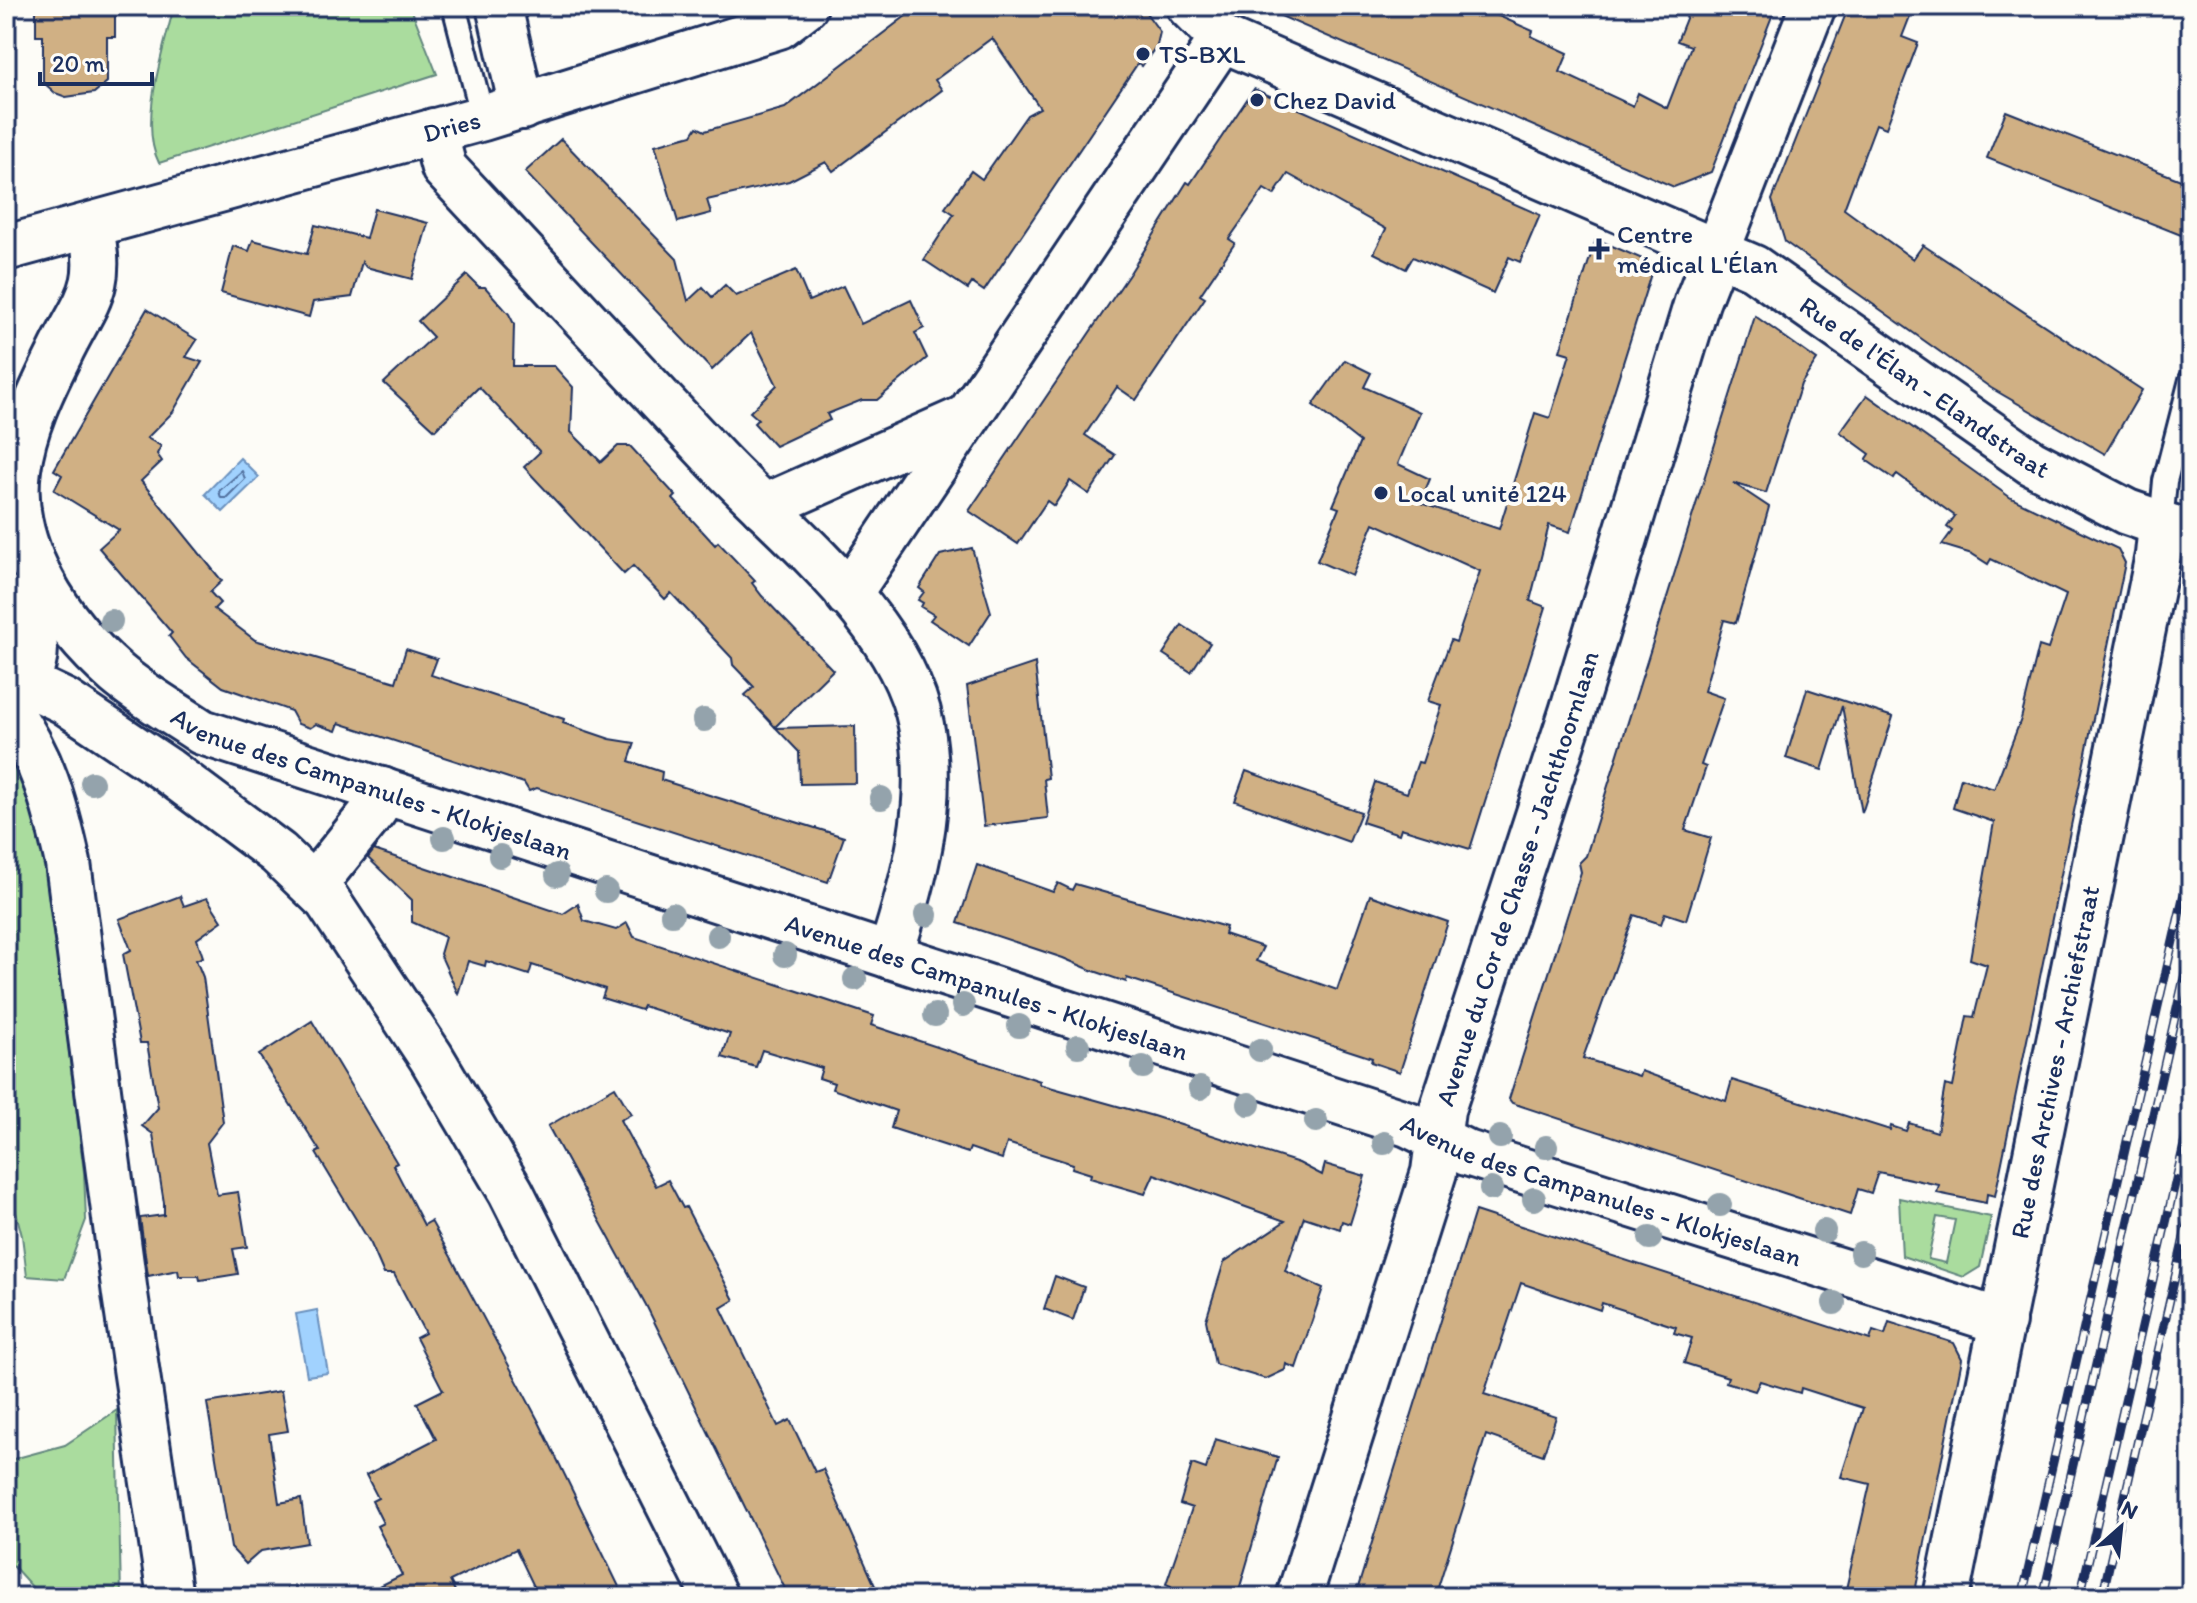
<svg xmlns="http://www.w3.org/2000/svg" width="2197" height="1603" font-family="Itim,sans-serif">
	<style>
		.green { fill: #aadc9e; stroke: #62867e; stroke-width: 2; fill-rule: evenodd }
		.water { fill: #a1d2fe; stroke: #6b91be; stroke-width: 2 }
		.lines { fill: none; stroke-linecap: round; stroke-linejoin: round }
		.shore { stroke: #51709e; stroke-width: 2 }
		.building { fill: #d0b084; stroke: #1b2f5e; stroke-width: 2 }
		.lane-casing { stroke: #1b2f5e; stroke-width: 28 }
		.street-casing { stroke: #1b2f5e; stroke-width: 50 }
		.secondary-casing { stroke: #1b2f5e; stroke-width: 50 }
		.lane { stroke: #fdfcf7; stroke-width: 22 }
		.street { stroke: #fdfcf7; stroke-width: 44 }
		.secondary { stroke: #fdfcf7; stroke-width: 44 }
		.rail-casing { stroke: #1b2f5e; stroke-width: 9 }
		.rail { stroke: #fdfcf7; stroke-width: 6; stroke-dasharray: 18; stroke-linecap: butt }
		.tree { fill: #94a3ac }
		.poi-dot { fill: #1b2f5e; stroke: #fdfcf7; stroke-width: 3 }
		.labels { text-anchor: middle; stroke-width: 8; stroke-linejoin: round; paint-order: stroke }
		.poi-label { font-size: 26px; fill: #1b2f5e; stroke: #fdfcf7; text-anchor: start }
		.street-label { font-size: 26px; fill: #1b2f5e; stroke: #fdfcf7 }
	</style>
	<rect width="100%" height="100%" fill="#fdfcf7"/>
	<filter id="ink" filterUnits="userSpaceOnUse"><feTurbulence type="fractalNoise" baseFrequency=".0125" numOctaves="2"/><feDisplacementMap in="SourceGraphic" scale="16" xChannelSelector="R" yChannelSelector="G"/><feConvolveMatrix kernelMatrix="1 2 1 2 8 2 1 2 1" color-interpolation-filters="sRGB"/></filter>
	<g filter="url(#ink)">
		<g class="green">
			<path d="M174 6H410L437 74 159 163C138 122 164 49 174 6Z"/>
			<polygon points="6,758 17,767 43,842 84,1172 86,1220 64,1279 27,1276 22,1236 6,1173 6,989 13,976 6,951"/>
			<path d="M1899 1198 1991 1217 1980 1267 1964 1277 1902 1256ZM1937 1217 1955 1220 1946 1263 1928 1259Z"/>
			<polygon points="117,1410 121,1597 35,1597 34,1589 6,1558 6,1461 65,1445"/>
		</g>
		<g class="water">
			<polygon points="240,458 259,477 223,512 205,494"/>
			<polygon points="317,1310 328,1373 307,1376 296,1314"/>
		</g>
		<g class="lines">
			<polygon class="shore" points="242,471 245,479 226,498 221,498 219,491"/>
		</g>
		<g class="building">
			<polygon points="36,6 115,6 115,37 107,37 107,82 94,93 66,97 55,93 43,82 43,36 36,36"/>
			<polygon points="919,6 1141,6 1160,32 1157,45 1142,66 1138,63 984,291 972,283 968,289 924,260 954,214 945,208 971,171 982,179 1027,115 1040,108 992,38 935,80 942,90 833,171 826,162 789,181 707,200 711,213 678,222 655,145 692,135 697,127 705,131 785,108"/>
			<polygon points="1258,6 1476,6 1533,31 1531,36 1568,53 1560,72 1633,106 1638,93 1667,108 1691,46 1677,41 1691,6 1776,6 1711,172 1674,187"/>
			<polygon points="1849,6 1914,6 1902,37 1918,43 1886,128 1876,124 1844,209 1913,259 1923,245 2142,390 2105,454 1991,388 1785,242 1772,200"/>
			<polygon points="1254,89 1540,215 1520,262 1509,257 1493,293 1413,257 1406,269 1374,253 1386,229 1288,174 1274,195 1264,189 1229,239 1235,243 1200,295 1205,298 1136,400 1117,387 1085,435 1115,455 1089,494 1070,481 1054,506 1047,501 1018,544 969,511 1130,273 1187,182 1190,184"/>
			<polygon points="2006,111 2191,184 2191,239 1987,158"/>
			<polygon points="561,139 677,259 688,301 703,287 712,297 725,285 736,296 796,270 809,301 843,286 861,324 911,300 924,328 915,333 927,358 877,400 862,400 827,414 830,420 775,446 754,423 758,419 750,412 777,385 751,333 712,370 525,172"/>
			<polygon points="374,209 428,223 412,279 366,267 362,262 352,297 313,302 309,317 221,293 233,246 249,251 253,240 307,254 315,225 366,238"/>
			<polygon points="1596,239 1654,264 1570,532 1549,525 1530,601 1546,607 1470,849 1401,828 1399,834 1362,822 1375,782 1407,793 1418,762 1422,763 1441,705 1428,701 1451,640 1456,642 1480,571 1374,523 1352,576 1317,561 1339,508 1333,506 1360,442 1313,405 1345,360 1371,373 1364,387 1420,412 1398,464 1430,479 1420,503 1499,529 1535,413 1550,418 1570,354 1560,351"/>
			<polygon points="467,275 479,287 485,287 509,314 514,324 513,366 554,366 573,387 571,432 601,462 618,446 630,446 676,496 673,499 715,545 718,542 755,581 752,583 762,596 833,670 775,727 745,695 754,687 733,665 732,658 671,593 665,599 633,566 624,574 524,467 540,452 479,387 435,430 384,383 433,337 418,321"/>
			<polygon points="147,309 197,340 186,357 202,362 173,412 147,438 161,446 157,454 162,461 141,481 222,581 210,592 220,603 214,609 255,640 396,682 406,649 437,659 431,675 564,719 563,723 610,739 635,743 629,761 662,772 661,780 844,837 828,882 537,788 529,791 524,783 339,723 336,731 316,724 310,728 298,724 291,711 223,687 186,658 169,636 172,633 99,548 119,530 54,490 62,475 54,470"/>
			<polygon points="1755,316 1817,360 1801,384 1766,493 1733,483 1769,507 1736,623 1724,620 1704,691 1724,698 1701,765 1706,767 1685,830 1711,838 1686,920 1665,913 1661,924 1634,915 1583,1058 1639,1076 1641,1071 1726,1101 1732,1080 1890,1130 1891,1126 1906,1131 1909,1123 1937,1132 1945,1085 1953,1087 1967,1016 1974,1017 1987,965 1970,959 1994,822 1953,808 1961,778 1994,789 2021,719 2039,646 2048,649 2066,595 1991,559 1988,564 1972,554 1942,545 1952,531 1947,527 1955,516 1897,474 1894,479 1866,460 1870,454 1840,432 1867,395 2011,498 2118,549 2125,563 1995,1196 1987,1194 1986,1203 1937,1193 1939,1185 1878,1172 1871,1193 1858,1189 1850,1215 1512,1103 1509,1099 1581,872 1579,863 1586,856"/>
			<polygon points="972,548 991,612 969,646 930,620 934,615 921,607 923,603 918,600 924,592 919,588 940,555"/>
			<polygon points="1182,625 1210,643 1191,672 1163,654"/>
			<polygon points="1035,663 1048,778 1044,779 1048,818 984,826 967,686"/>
			<polygon points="1807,689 1893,717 1862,813 1842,706 1822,770 1786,758"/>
			<polygon points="855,726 856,783 800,784 799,752 776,728"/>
			<polygon points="1246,771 1361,812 1349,842 1235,801"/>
			<polygon points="374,850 563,914 578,904 584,921 616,930 627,923 634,937 874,1016 871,1025 1040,1081 1039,1084 1153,1116 1299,1163 1322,1175 1325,1164 1365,1176 1350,1224 1342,1221 1340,1229 1304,1217 1285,1271 1323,1288 1296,1368 1286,1364 1285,1370 1266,1379 1215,1364 1206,1320 1224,1262 1285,1221 1154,1174 1145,1194 1090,1178 1091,1174 1072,1168 1073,1164 1007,1143 1002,1159 970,1148 968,1153 891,1128 896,1111 832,1089 834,1083 819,1078 822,1068 762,1050 756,1067 722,1057 730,1034 643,1006 641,1010 602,998 605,989 532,965 529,975 486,961 485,966 468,961 458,994 440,954 445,937 412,922 412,900 368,858"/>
			<polygon points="977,865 1053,892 1058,883 1072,890 1075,884 1226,927 1224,934 1263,947 1256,961 1337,990 1370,895 1448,922 1400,1072 1371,1062 1372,1058 1127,978 1126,982 1091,970 1063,958 958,923"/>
			<polygon points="180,896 184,906 207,898 222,921 197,939 203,957 196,960 203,977 223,1122 207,1143 217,1195 238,1192 247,1247 233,1249 238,1274 200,1280 199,1276 179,1276 178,1270 148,1276 140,1218 164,1215 164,1203 153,1134 142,1126 158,1108 147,1043 140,1043 123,954 131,950 119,919"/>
			<polygon points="312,1021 397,1163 393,1165 424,1225 431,1221 451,1257 539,1422 624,1597 539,1597 516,1549 450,1581 458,1597 358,1597 402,1575 377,1526 383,1523 372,1501 378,1498 366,1475 436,1439 417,1403 443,1390 416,1338 425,1333 394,1274 384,1274 371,1244 316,1153 320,1151 259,1055"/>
			<polygon points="615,1087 631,1114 620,1120 656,1186 668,1180 683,1208 686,1207 734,1300 721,1308 778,1426 790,1420 815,1472 823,1469 880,1597 789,1597 646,1305 548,1126"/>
			<polygon points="1475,1211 1870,1340 1873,1331 1885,1335 1889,1322 1954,1343 1962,1359 1914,1597 1878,1597 1846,1589 1870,1484 1841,1477 1863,1408 1801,1388 1800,1393 1760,1381 1755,1391 1726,1382 1728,1377 1684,1363 1692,1338 1674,1333 1676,1327 1602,1303 1600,1310 1521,1283 1484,1394 1556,1417 1543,1455 1486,1435 1435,1597 1355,1597"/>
			<polygon points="1055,1276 1084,1287 1073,1320 1044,1309"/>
			<polygon points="281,1391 288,1431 269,1434 279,1503 301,1499 307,1543 261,1551 246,1564 231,1548 207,1403"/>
			<polygon points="1215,1439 1278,1457 1237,1597 1167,1597 1171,1586 1166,1584 1192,1508 1180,1504 1192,1464 1206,1469"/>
		</g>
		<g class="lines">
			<g class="lane-casing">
				<g id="lane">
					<polyline points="454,6 483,118"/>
					<polyline points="2161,525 2165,481 2191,380"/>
				</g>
			</g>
			<g class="street-casing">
				<g id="street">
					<polyline points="499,6 522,107"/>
					<path id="s1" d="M1189 6 1222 39 1754 268 2031 462 2127 512 2191 534"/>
					<path d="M434 131 444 168C534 264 623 360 713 456 783 531 901 619 921 725 936 804 914 881 890 956"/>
					<path id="s2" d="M90 226C106 289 84 302 59 355 41 391 23 429 18 469 7 547 61 625 117 674 143 696 174 713 202 732L1408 1124 1467 1153 2003 1322"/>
					<polyline points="764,507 967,417"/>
					<polyline points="848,595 1222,39"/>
					<polyline points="24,682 64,701 167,770 278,853 327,900 431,1057 511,1192 715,1597"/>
					<path d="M6 707C43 757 55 804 68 863L125 1294 170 1597"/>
					<polyline points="314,885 375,809 382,790"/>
					<path id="s3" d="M1299 1597 1434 1172 1442 1110 1572 712 1697 302 1813 6"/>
					<path id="s4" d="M1946 1597 2158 555 2161 525"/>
				</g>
			</g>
			<g class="secondary-casing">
				<g id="secondary">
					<path id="s5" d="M6 248 483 118 779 26 805 6"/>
					<path d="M6 598C42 622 47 673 6 696"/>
				</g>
			</g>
			<use href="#lane" class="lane"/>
			<use href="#street" class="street"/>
			<use href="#secondary" class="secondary"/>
			<g class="rail-casing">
				<g id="rail">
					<polyline points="2022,1597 2191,863"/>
					<polyline points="2043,1597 2191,947"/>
					<polyline points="2080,1597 2191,1114"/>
					<polyline points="2102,1597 2191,1207"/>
				</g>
			</g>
			<use href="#rail" class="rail"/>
		</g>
		<g class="tree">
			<circle cx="111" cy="621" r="12"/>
			<circle cx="704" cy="720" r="12"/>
			<circle cx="92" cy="783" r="12"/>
			<circle cx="881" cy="798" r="12"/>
			<circle cx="444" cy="838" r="12"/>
			<circle cx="500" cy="856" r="12"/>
			<circle cx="557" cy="875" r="12"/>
			<circle cx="606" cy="891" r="12"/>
			<circle cx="672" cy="914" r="12"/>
			<circle cx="926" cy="915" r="12"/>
			<circle cx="718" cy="936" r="12"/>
			<circle cx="785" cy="955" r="12"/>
			<circle cx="855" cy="979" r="12"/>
			<circle cx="963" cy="1005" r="12"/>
			<circle cx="935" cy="1015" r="12"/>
			<circle cx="1019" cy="1026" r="12"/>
			<circle cx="1078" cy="1046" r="12"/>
			<circle cx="1260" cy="1050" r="12"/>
			<circle cx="1143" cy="1067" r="12"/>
			<circle cx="1200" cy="1088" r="12"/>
			<circle cx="1249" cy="1104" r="12"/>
			<circle cx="1316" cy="1121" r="12"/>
			<circle cx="1500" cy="1137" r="12"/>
			<circle cx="1384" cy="1143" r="12"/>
			<circle cx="1546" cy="1147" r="12"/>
			<circle cx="1491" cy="1189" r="12"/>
			<circle cx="1534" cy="1199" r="12"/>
			<circle cx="1720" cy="1205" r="12"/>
			<circle cx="1824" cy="1231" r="12"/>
			<circle cx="1650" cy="1238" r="12"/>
			<circle cx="1861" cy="1253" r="12"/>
			<circle cx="1834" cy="1303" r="12"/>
		</g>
	</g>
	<g class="poi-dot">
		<circle cx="1143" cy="54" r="8"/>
		<circle cx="1257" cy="100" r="8"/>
		<path d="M1595 237h8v8h8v8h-8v8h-8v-8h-8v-8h8z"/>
		<circle cx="1381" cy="493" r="8"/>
	</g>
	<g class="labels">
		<g class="poi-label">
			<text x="1159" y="63">TS-BXL</text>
			<text x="1273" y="109">Chez David</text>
			<text x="1617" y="243">Centre<tspan x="1617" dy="30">médical L'Élan</tspan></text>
			<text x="1397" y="502">Local unité 124</text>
		</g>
		<g class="street-label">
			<text dy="9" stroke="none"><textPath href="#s5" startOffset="462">Dries</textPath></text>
			<text dy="9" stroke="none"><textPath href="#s1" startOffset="834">Rue de l'Élan - Elandstraat</textPath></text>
			<text dy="9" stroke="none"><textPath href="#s2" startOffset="776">Avenue des Campanules - Klokjeslaan</textPath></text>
			<text dy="9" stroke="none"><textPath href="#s3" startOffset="752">Avenue du Cor de Chasse - Jachthoornlaan</textPath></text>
			<text dy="9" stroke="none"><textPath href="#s2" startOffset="1424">Avenue des Campanules - Klokjeslaan</textPath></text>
			<text dy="9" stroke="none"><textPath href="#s4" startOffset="546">Rue des Archives - Archiefstraat</textPath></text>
			<text dy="9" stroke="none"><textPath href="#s2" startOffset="2072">Avenue des Campanules - Klokjeslaan</textPath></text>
		</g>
	</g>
	<rect width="2197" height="1603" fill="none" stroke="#fdfcf7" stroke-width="32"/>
	<rect x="16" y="16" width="2165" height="1571" fill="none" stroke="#1b2f5e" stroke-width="3" filter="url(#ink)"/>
	<g transform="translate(2121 1527) rotate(27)" stroke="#fdfcf7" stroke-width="6" paint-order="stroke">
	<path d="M0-6L14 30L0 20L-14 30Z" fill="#1b2f5e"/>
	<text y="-12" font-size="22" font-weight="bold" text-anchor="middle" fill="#1b2f5e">N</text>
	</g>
	<path d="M40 72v12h112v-12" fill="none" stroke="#1b2f5e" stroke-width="4"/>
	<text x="52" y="72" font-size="24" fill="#1b2f5e" stroke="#fdfcf7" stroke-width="6" paint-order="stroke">20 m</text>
</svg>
